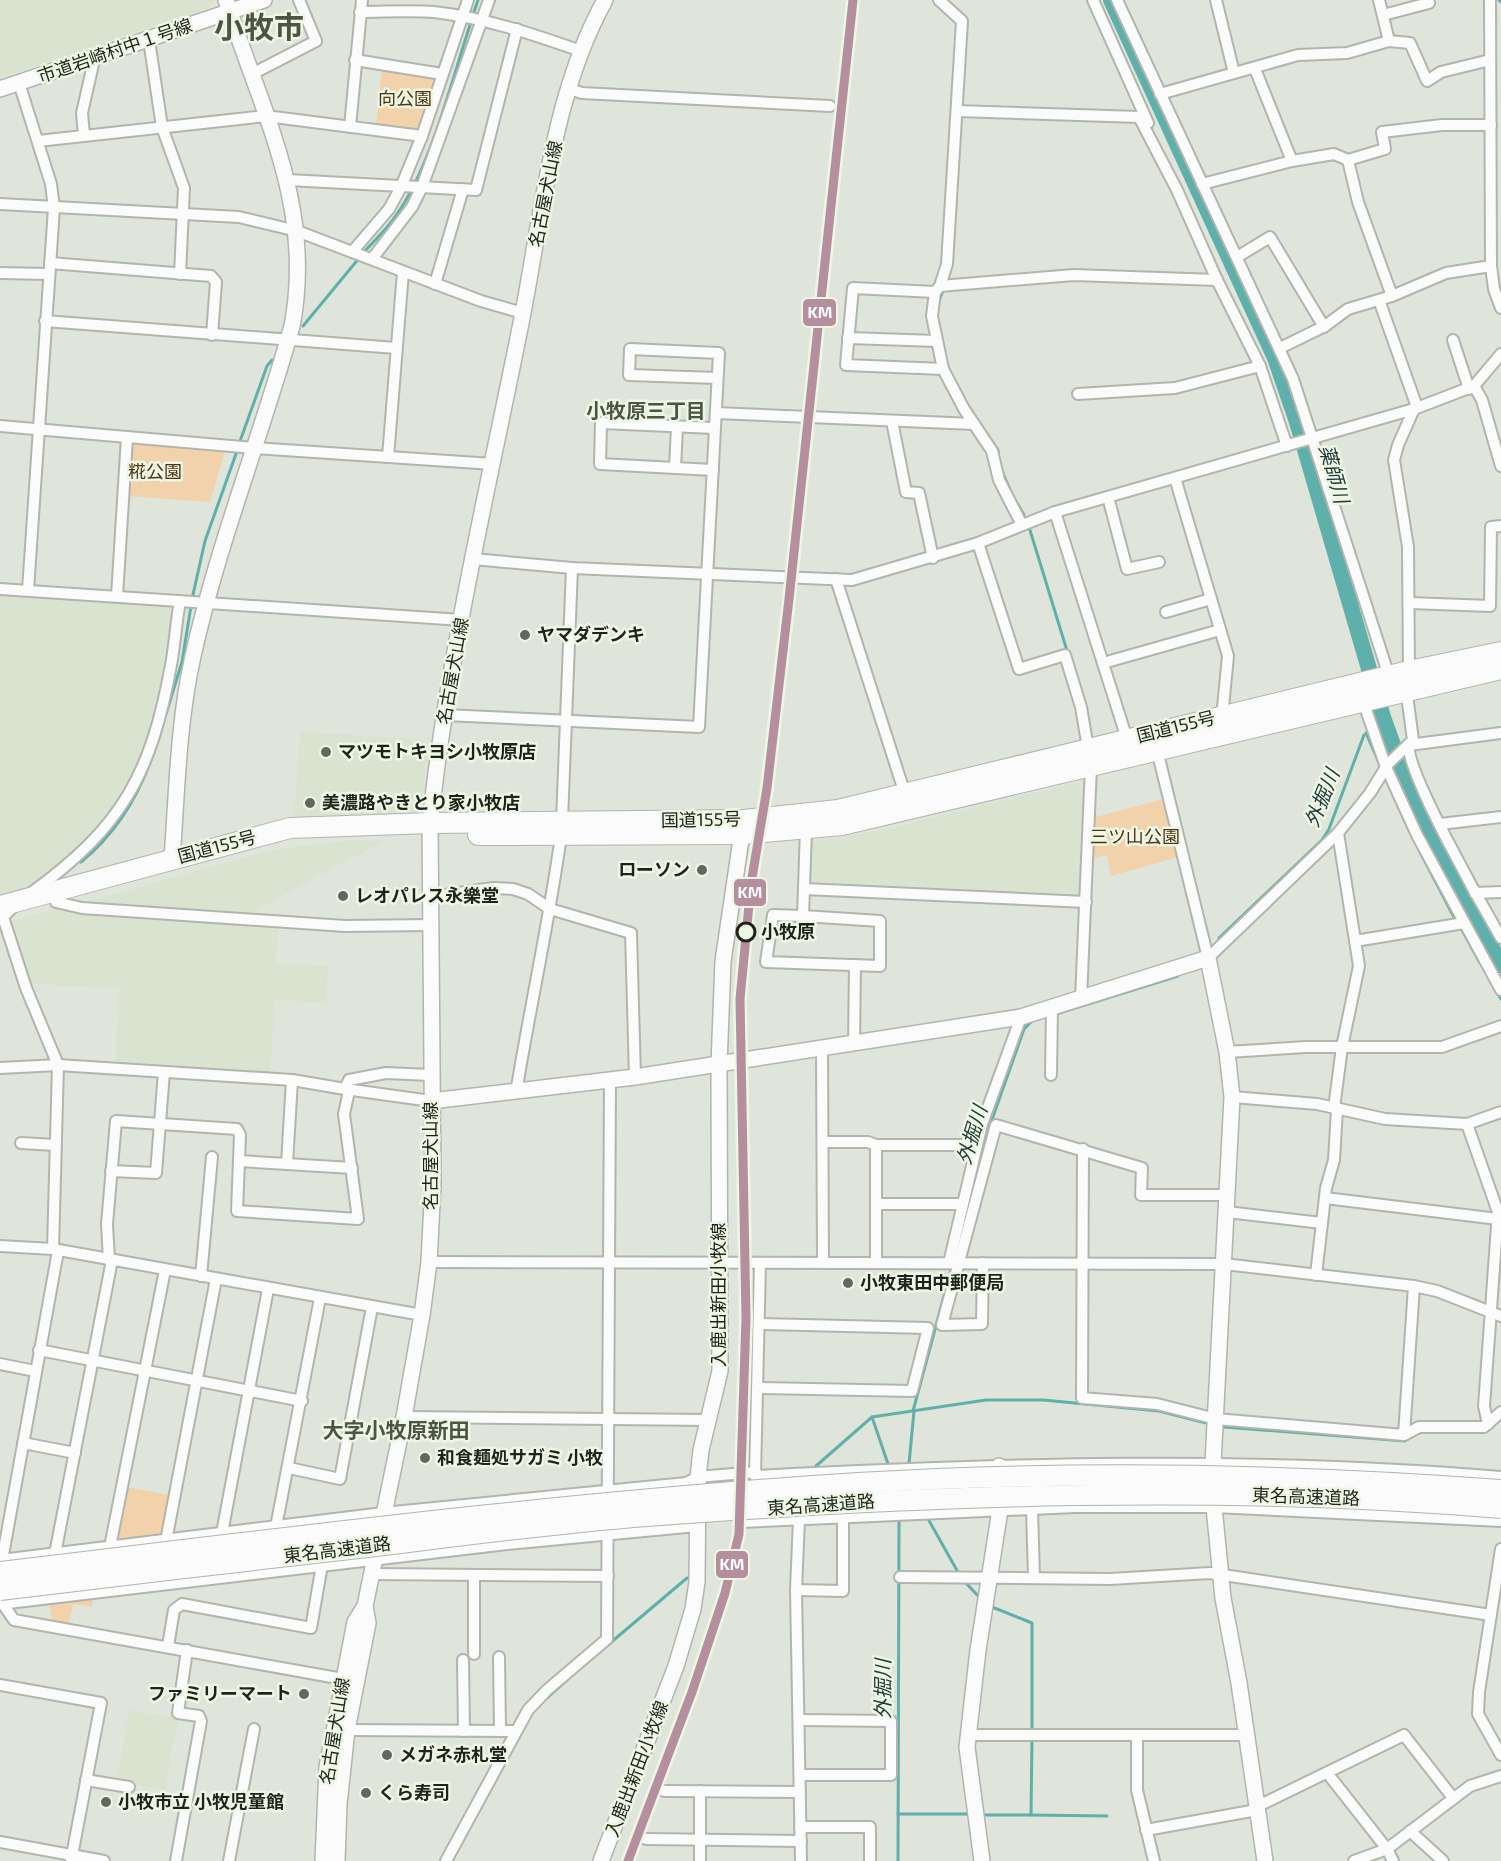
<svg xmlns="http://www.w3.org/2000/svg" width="1501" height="1861" font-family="'Exo 2','Noto Sans JP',sans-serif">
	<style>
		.built { fill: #d9e3d0 }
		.green { fill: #f1d2aa }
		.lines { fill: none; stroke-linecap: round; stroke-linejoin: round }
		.stream { stroke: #5fb0aa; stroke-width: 3 }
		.river { stroke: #5fb0aa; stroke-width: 16 }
		.street-casing { stroke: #b1b5ae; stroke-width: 14 }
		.secondary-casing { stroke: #b1b5ae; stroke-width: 18 }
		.highway-casing { stroke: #b1b5ae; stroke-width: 22 }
		.street { stroke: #fafbfa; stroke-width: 10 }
		.secondary { stroke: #fafbfa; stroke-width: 15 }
		.highway { stroke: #fafbfa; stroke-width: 20 }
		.highway-bridge-casing { stroke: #b1b5ae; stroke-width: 22; stroke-linecap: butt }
		.highway-bridge { stroke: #fafbfa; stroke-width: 20 }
		.rail-1-casing { stroke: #edf7e4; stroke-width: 14 }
		.rail-1 { stroke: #b68f9f; stroke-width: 9 }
		.poi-dot { fill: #63675f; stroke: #edf7e4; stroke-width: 2 }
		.stop-dot { fill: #edf7e4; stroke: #1f231c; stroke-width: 3 }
		.labels { text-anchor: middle; stroke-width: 5; stroke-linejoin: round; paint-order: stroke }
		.street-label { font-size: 18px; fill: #1f231c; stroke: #edf7e4 }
		.park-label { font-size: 18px; fill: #4f3313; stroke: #edf7e4 }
		.poi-label { font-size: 18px; font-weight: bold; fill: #1f231c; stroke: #edf7e4; text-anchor: start }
		.stop-label { font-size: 18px; font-weight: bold; fill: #1f231c; stroke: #edf7e4; text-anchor: start }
		.neighbourhood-label { font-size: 20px; font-weight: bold; fill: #4d5445; stroke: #edf7e4 }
		.water-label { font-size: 20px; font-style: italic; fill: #223a39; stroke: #edf7e4 }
		.quarter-label { font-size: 21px; font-weight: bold; fill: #4d5445; stroke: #edf7e4 }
		.town-label { font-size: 30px; font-weight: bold; fill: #4d5445; stroke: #edf7e4 }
		.line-badge { stroke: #edf7e4; stroke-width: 2 }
		.badge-label { font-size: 16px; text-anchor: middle; font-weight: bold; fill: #fff }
	</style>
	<rect width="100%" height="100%" fill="#e0e5db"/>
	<g class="built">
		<polygon points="0,0 214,0 209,8 0,78"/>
		<polygon points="0,595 172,607 174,611 157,706 134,776 116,807 69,858 25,892 0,901"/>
		<polygon points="300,732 419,739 417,751 428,753 420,813 415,818 294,820"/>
		<polygon points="1090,779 1084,899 809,888 811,842 896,827"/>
		<polygon points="350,840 384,841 248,914 87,902 267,851"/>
		<polygon points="62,907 278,924 276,963 328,966 326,1003 275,999 270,1076 115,1066 119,989 28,983 9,922"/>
		<polygon points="130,1710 178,1718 165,1790 116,1781"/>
	</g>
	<g class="green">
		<polygon points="382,70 437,78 421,131 376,125"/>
		<polygon points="133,444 225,451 210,502 127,496 130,446"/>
		<polygon points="1164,799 1178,857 1111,876 1107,855 1093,858 1095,817"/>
		<polygon points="126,1487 170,1495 163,1534 115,1541"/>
		<polygon points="94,1595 92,1607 73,1604 69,1623 52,1620 49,1602"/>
	</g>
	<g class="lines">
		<g class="stream">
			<polyline points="1499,0 1501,2"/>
			<polyline points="473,15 478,0"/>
			<path d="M364 252C375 240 388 228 397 214 431 166 452 79 471 22"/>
			<polyline points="938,303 943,291"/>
			<polyline points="303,326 360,257"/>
			<polyline points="991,440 998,450 998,459"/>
			<polyline points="239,444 267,366 272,360"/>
			<polyline points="1002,471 1011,492"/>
			<polyline points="1017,503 1024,515"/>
			<polyline points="1029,527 1068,654"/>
			<polyline points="192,599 205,541 237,451"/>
			<polyline points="1377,722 1383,717"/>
			<polyline points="161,730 182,662 191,606"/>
			<polyline points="1366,733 1380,765"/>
			<polyline points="1419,850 1456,921"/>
			<path d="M81 862C119 831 143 789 157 742"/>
			<polyline points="1461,928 1480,963"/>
			<polyline points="1219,938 1322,840 1329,829 1364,735"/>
			<polyline points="1497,992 1501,999"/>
			<polyline points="1059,1013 1178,976"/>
			<polyline points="966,1214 989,1128 1024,1029 1033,1020"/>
			<polyline points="913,1411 952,1266"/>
			<polyline points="872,1417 888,1464"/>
			<polyline points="1224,1427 1405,1441 1410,1437"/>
			<polyline points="909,1464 914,1411"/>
			<polyline points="816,1466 872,1417 986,1400 1043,1400 1159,1411 1206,1423"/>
			<polyline points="927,1517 959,1574"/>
			<polyline points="965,1582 981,1599"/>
			<polyline points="992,1607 1032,1623 1032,1731"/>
			<polyline points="609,1644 687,1578"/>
			<polyline points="546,1699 566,1681"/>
			<polyline points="898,1814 969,1814"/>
			<polyline points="982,1815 1031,1815 1032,1739"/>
			<polyline points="1031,1815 1107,1816"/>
			<polyline points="898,1861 899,1518"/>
		</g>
		<polyline class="river" points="1111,0 1275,358 1297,422 1383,717 1411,795 1501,965"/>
		<g class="street-casing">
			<g id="street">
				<polyline points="939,0 962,21 947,264 940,286 935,292 932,316 943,369 964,409 992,451 999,480 1022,525"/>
				<polyline points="1093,0 1148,123"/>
				<polyline points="1117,0 1293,379 1389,676"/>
				<polyline points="1216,0 1234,73"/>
				<polyline points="1379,0 1389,41"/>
				<polyline points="1490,0 1491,266 1494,289 1501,308"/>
				<path d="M360 12C384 12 410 10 434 12 485 18 533 34 581 51"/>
				<polyline points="1383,15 1429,3"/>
				<polyline points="149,40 162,127 184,188 180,274"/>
				<polyline points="355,60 442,74"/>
				<polyline points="1255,69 1292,161"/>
				<polyline points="252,74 316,41 299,0"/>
				<polyline points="19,83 51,184 54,208 28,590"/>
				<polyline points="569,89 582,93 830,106"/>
				<polyline points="1160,94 1298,55 1347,53 1389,41 1410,43 1427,81 1441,72 1490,60"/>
				<polyline points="957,111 1139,117 1177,190 1217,280 1260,366 1287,446"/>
				<polyline points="350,127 362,0"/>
				<polyline points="84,135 82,113 94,60"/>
				<polyline points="38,141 266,116 422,136"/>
				<polyline points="1348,160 1358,202 1392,296"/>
				<polyline points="288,180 476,190 517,29"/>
				<polyline points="1202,184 1292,161 1334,154 1348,160 1385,149 1382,132 1442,125 1491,125"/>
				<polyline points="0,204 239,217 297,231 481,301 523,313"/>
				<polyline points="352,252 389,209 401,187 422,136 468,0"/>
				<polyline points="1237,257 1270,237 1324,327"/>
				<polyline points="372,259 412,207 422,187 489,0"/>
				<polyline points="50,263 211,276 216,282 212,335"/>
				<polyline points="0,273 48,274"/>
				<polyline points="435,284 463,189"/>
				<polyline points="940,286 1074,275 1217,280"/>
				<polyline points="935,292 853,288 846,365 943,369"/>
				<polyline points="1379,300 1417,407"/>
				<polyline points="45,321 396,348"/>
				<polyline points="848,338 937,341"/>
				<polyline points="1453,340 1469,389"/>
				<polyline points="1280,348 1325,326 1348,309 1392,296 1446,273 1491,266"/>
				<polyline points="1474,386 1482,400 1501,466"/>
				<polyline points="1078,394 1175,388 1260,366"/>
				<polyline points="716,413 974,424"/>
				<polyline points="892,421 906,492 919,493 933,558"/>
				<polyline points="0,426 254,448 493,464"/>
				<polyline points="388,457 403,272"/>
				<polyline points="675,468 677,427"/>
				<polyline points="713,470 600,464 601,423 714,428"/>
				<polyline points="1175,478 1228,656 1223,707"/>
				<polyline points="1108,497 1127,569 1159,562"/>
				<polyline points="1055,512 1127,739"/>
				<polyline points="978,543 1019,669 1065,655 1081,707 1088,748"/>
				<polyline points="473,559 572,568 852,580 978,543 1055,512 1414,409 1474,386 1501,354"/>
				<polyline points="836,579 905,794"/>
				<polyline points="0,589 462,620"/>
				<polyline points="117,596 127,437"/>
				<polyline points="1410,603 1490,606 1491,527 1501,526"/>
				<polyline points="1166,612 1211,599"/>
				<polyline points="1103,663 1220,630"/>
				<polyline points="1409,673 1408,547 1394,460 1398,445 1414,409"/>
				<polyline points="1363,701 1386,767 1417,835 1501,990"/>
				<polyline points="445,715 699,727 719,353 630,349 629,375 717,378"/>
				<path d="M1409 745C1405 770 1484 909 1501 938"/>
				<polyline points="1409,745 1501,733"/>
				<polyline points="1157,750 1208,958"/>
				<polyline points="562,821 572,568"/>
				<polyline points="1440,824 1501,817"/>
				<polyline points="804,889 1086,902"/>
				<path d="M31 893C122 827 151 775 171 665 175 644 176 622 180 601"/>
				<polyline points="1475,893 1501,892"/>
				<polyline points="431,897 493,888 513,889 528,894 550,909 631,933 635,1077"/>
				<polyline points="56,902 82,908 345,926 429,925"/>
				<polyline points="14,906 3,917 26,988 58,1065 53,1249"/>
				<polyline points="803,916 773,915 766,962 880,966 880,921 803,916 806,829"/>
				<polyline points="1355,941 1464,923"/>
				<polyline points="1208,958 1338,833 1370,793 1388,764 1413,740 1406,688"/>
				<polyline points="1081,999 1091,766"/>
				<polyline points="854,1043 855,965"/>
				<polyline points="822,1048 823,1262"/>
				<polyline points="1227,1052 1306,1047 1442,1047 1501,1026"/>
				<polyline points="0,1068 58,1065 292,1080 345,1089 349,1080 386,1073 431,1075"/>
				<polyline points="1051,1075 1052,1008"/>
				<polyline points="345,1089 431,1101"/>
				<path d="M516 1093C530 1007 549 922 561 836"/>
				<polyline points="1232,1097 1317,1104 1385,1119 1467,1124 1501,1112"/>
				<polyline points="1334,1108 1342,1047 1359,966 1338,833"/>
				<polyline points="1467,1124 1498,1212 1484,1406 1488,1424"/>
				<polyline points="824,1142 868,1142 876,1145 977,1145"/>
				<polyline points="21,1143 55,1145"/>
				<polyline points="876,1145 876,1262"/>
				<polyline points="1083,1149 1082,1398 1157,1404 1216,1419 1404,1435 1414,1286"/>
				<polyline points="239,1161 352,1168"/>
				<polyline points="287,1164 292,1080"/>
				<polyline points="111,1171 156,1173 164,1072"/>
				<polyline points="1325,1198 1498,1219"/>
				<polyline points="876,1204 962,1204"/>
				<polyline points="1227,1212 1322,1223"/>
				<polyline points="0,1246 53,1249 422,1315"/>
				<polyline points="109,1260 107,1224 116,1121 237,1129 240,1135 237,1211 358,1219 344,1114 349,1091"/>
				<polyline points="429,1262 1224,1264 1414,1286 1437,1291 1501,1316"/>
				<path d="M760 1263 755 1476C1004 1463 1253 1456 1501 1477"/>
				<polyline points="949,1263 982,1124 1021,1017"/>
				<polyline points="983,1263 982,1324 942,1325 996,1125 1142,1168 1141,1195 1228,1195"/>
				<polyline points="1316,1275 1326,1188 1334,1160 1337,1109"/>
				<polyline points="201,1276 212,1157"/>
				<polyline points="39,1350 302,1401"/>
				<polyline points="0,1364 35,1371"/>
				<polyline points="759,1388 912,1391 928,1328 760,1324"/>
				<polyline points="404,1417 708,1420"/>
				<polyline points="1404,1435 1419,1427 1484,1427 1501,1412"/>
				<polyline points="23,1443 75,1453"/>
				<polyline points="289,1468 340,1479 372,1307"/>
				<polyline points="1032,1509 1034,1577"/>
				<polyline points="799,1519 796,1590 801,1861"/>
				<polyline points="741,1522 1075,1507 1214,1507 1501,1521"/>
				<polyline points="276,1527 320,1298"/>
				<polyline points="222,1533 268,1289"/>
				<polyline points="166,1541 216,1279"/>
				<polyline points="110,1547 165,1270"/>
				<polyline points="1501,1549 1479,1692 1478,1714 1501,1755"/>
				<polyline points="55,1554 112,1260"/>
				<polyline points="0,1560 383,1513 686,1483 698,1477 756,1472"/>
				<polyline points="1,1566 58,1251"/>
				<polyline points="372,1574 608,1576"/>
				<polyline points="474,1576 474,1654"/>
				<polyline points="900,1577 1110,1579 1210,1573 1491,1615"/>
				<polyline points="2,1585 3,1604 14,1620 343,1679"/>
				<polyline points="796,1590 843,1591 843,1516"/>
				<polyline points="0,1604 507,1544 697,1526"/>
				<polyline points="168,1646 174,1610 182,1604 311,1628 322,1565"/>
				<polyline points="499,1657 500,1731"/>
				<polyline points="463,1660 464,1731"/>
				<polyline points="0,1685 101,1703 71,1861"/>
				<polyline points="800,1720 891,1721 891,1775 800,1775"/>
				<polyline points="347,1730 516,1731"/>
				<polyline points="968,1735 1137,1735"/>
				<polyline points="1328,1774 1387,1849 1393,1861"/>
				<polyline points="86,1780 129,1787"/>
				<polyline points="664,1791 800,1792"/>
				<polyline points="700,1791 700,1861"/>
				<polyline points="1256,1807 1404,1735 1453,1798"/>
				<polyline points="800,1827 870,1827 870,1861"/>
				<polyline points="1146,1830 1257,1810"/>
				<polyline points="1410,1831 1443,1861"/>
				<polyline points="646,1839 801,1841"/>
				<polyline points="0,1842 104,1861"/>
				<polyline points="176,1861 201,1721 199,1716 178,1713 187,1650"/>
				<polyline points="229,1861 254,1729"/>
				<polyline points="446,1861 528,1710 547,1690 607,1639 610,1081"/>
				<polyline points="1154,1861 1137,1790 1137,1735 1245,1735"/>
				<polyline points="1354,1861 1387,1849 1470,1786 1501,1776"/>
			</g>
		</g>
		<g class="secondary-casing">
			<g id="secondary">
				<polyline points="0,89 264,0"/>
				<path d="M172 859C177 792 178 723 193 656 218 544 261 437 292 326 315 206 261 111 226 0"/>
				<polyline points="431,1101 635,1077 1021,1017 1208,958 1227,1052 1232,1097 1213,1463 1214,1507 1223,1598 1239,1683 1265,1861"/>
				<polyline points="323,1861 327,1767 355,1622 365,1606"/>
				<path d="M337 1861 339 1804 347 1730 368 1623 365 1606 404 1417 422 1315 429 1262 433 1184 430 823C448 655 488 489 521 323 542 218 552 95 605 0"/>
				<polyline points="601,1861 676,1666 693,1609 697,1582 698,1477 701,1450 720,1371 719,1065 723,961 743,826"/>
				<polyline points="982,1861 967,1747 978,1650 1000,1510 999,1466"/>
			</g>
		</g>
		<g class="highway-casing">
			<g id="highway">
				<polyline points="478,835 742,834 842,825 1501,669"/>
				<polyline points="0,906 290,828 430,823 744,820 838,810 1409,671 1501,652"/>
			</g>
		</g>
		<use href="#street" class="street"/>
		<use href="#secondary" class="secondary"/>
		<use href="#highway" class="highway"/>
		<g class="highway-bridge-casing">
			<g id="highway-bridge">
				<path d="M0 1572C286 1538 571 1501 858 1483 1072 1470 1287 1474 1501 1490"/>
				<path d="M0 1590C125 1575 251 1560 376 1546 466 1535 556 1523 647 1516 931 1495 1216 1484 1501 1508"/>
			</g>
		</g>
		<use href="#highway-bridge" class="highway-bridge"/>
		<g class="rail-1-casing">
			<polyline id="rail-1" points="628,1861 692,1692 725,1593 739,1534 746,1318 740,999 751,884 767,788 789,599 853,0"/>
		</g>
		<use href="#rail-1" class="rail-1"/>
	</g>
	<g class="poi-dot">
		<circle cx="525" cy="635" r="6"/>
		<circle cx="326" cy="752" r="6"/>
		<circle cx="310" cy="803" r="6"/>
		<circle cx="702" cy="870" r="6"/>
		<circle cx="343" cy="896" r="6"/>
		<circle cx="848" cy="1283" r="6"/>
		<circle cx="425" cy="1458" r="6"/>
		<circle cx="304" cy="1694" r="6"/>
		<circle cx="387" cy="1755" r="6"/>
		<circle cx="366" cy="1793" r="6"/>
		<circle cx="106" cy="1802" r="6"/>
	</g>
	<circle class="stop-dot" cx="746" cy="932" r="9"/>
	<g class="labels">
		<g class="street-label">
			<text transform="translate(115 51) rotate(-19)" y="6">市道岩崎村中１号線</text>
			<text transform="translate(546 194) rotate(-79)" y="6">名古屋犬山線</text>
			<text transform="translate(453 671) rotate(-80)" y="6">名古屋犬山線</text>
			<text transform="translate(1176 727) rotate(-14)" y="6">国道155号</text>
			<text transform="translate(701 820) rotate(-1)" y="6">国道155号</text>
			<text transform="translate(217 847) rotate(-15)" y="6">国道155号</text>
			<text transform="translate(431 1156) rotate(-90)" y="6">名古屋犬山線</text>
			<text transform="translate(719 1295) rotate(-90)" y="6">入鹿出新田小牧線</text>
			<text transform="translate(1306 1497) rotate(2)" y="6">東名高速道路</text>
			<text transform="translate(821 1505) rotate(-4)" y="6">東名高速道路</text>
			<text transform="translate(337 1550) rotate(-7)" y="6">東名高速道路</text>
			<text transform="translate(335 1731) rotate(-81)" y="6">名古屋犬山線</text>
			<text transform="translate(637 1769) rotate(-69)" y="6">入鹿出新田小牧線</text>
		</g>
		<g class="park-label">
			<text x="405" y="105">向公園</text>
			<text x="155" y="478">糀公園</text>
			<text x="1135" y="843">三ツ山公園</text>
		</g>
		<g class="poi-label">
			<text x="537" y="641">ヤマダデンキ</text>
			<text x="338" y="758">マツモトキヨシ小牧原店</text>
			<text x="322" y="809">美濃路やきとり家小牧店</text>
			<text x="690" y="876" text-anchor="end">ローソン</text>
			<text x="355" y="902">レオパレス永樂堂</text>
			<text x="860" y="1289">小牧東田中郵便局</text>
			<text x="437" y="1464">和食麺処サガミ 小牧</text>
			<text x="292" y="1700" text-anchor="end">ファミリーマート</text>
			<text x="399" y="1761">メガネ赤札堂</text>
			<text x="378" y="1799">くら寿司</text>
			<text x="118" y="1808">小牧市立 小牧児童館</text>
		</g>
		<g class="stop-label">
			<text x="761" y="938">小牧原</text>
		</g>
		<g class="neighbourhood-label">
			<text x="646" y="418">小牧原三丁目</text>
		</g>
		<g class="water-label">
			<text transform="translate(1334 474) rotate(74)" y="7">薬師川</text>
			<text transform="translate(1322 798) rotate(-68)" y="7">外掘川</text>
			<text transform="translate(972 1135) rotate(-73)" y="7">外掘川</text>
			<text transform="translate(883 1689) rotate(-90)" y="7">外掘川</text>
		</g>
		<g class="quarter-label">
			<text x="396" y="1438">大字小牧原新田</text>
		</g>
		<g class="town-label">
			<text x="259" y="38">小牧市</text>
		</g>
	</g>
	<g class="line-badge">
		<rect x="802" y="298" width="35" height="29" rx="6" fill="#b68f9f"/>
		<rect x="733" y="878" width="34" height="29" rx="6" fill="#b68f9f"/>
		<rect x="715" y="1550" width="34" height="29" rx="6" fill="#b68f9f"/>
	</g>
	<g class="badge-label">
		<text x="820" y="318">KM</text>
		<text x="750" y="898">KM</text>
		<text x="732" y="1570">KM</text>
	</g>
</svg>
